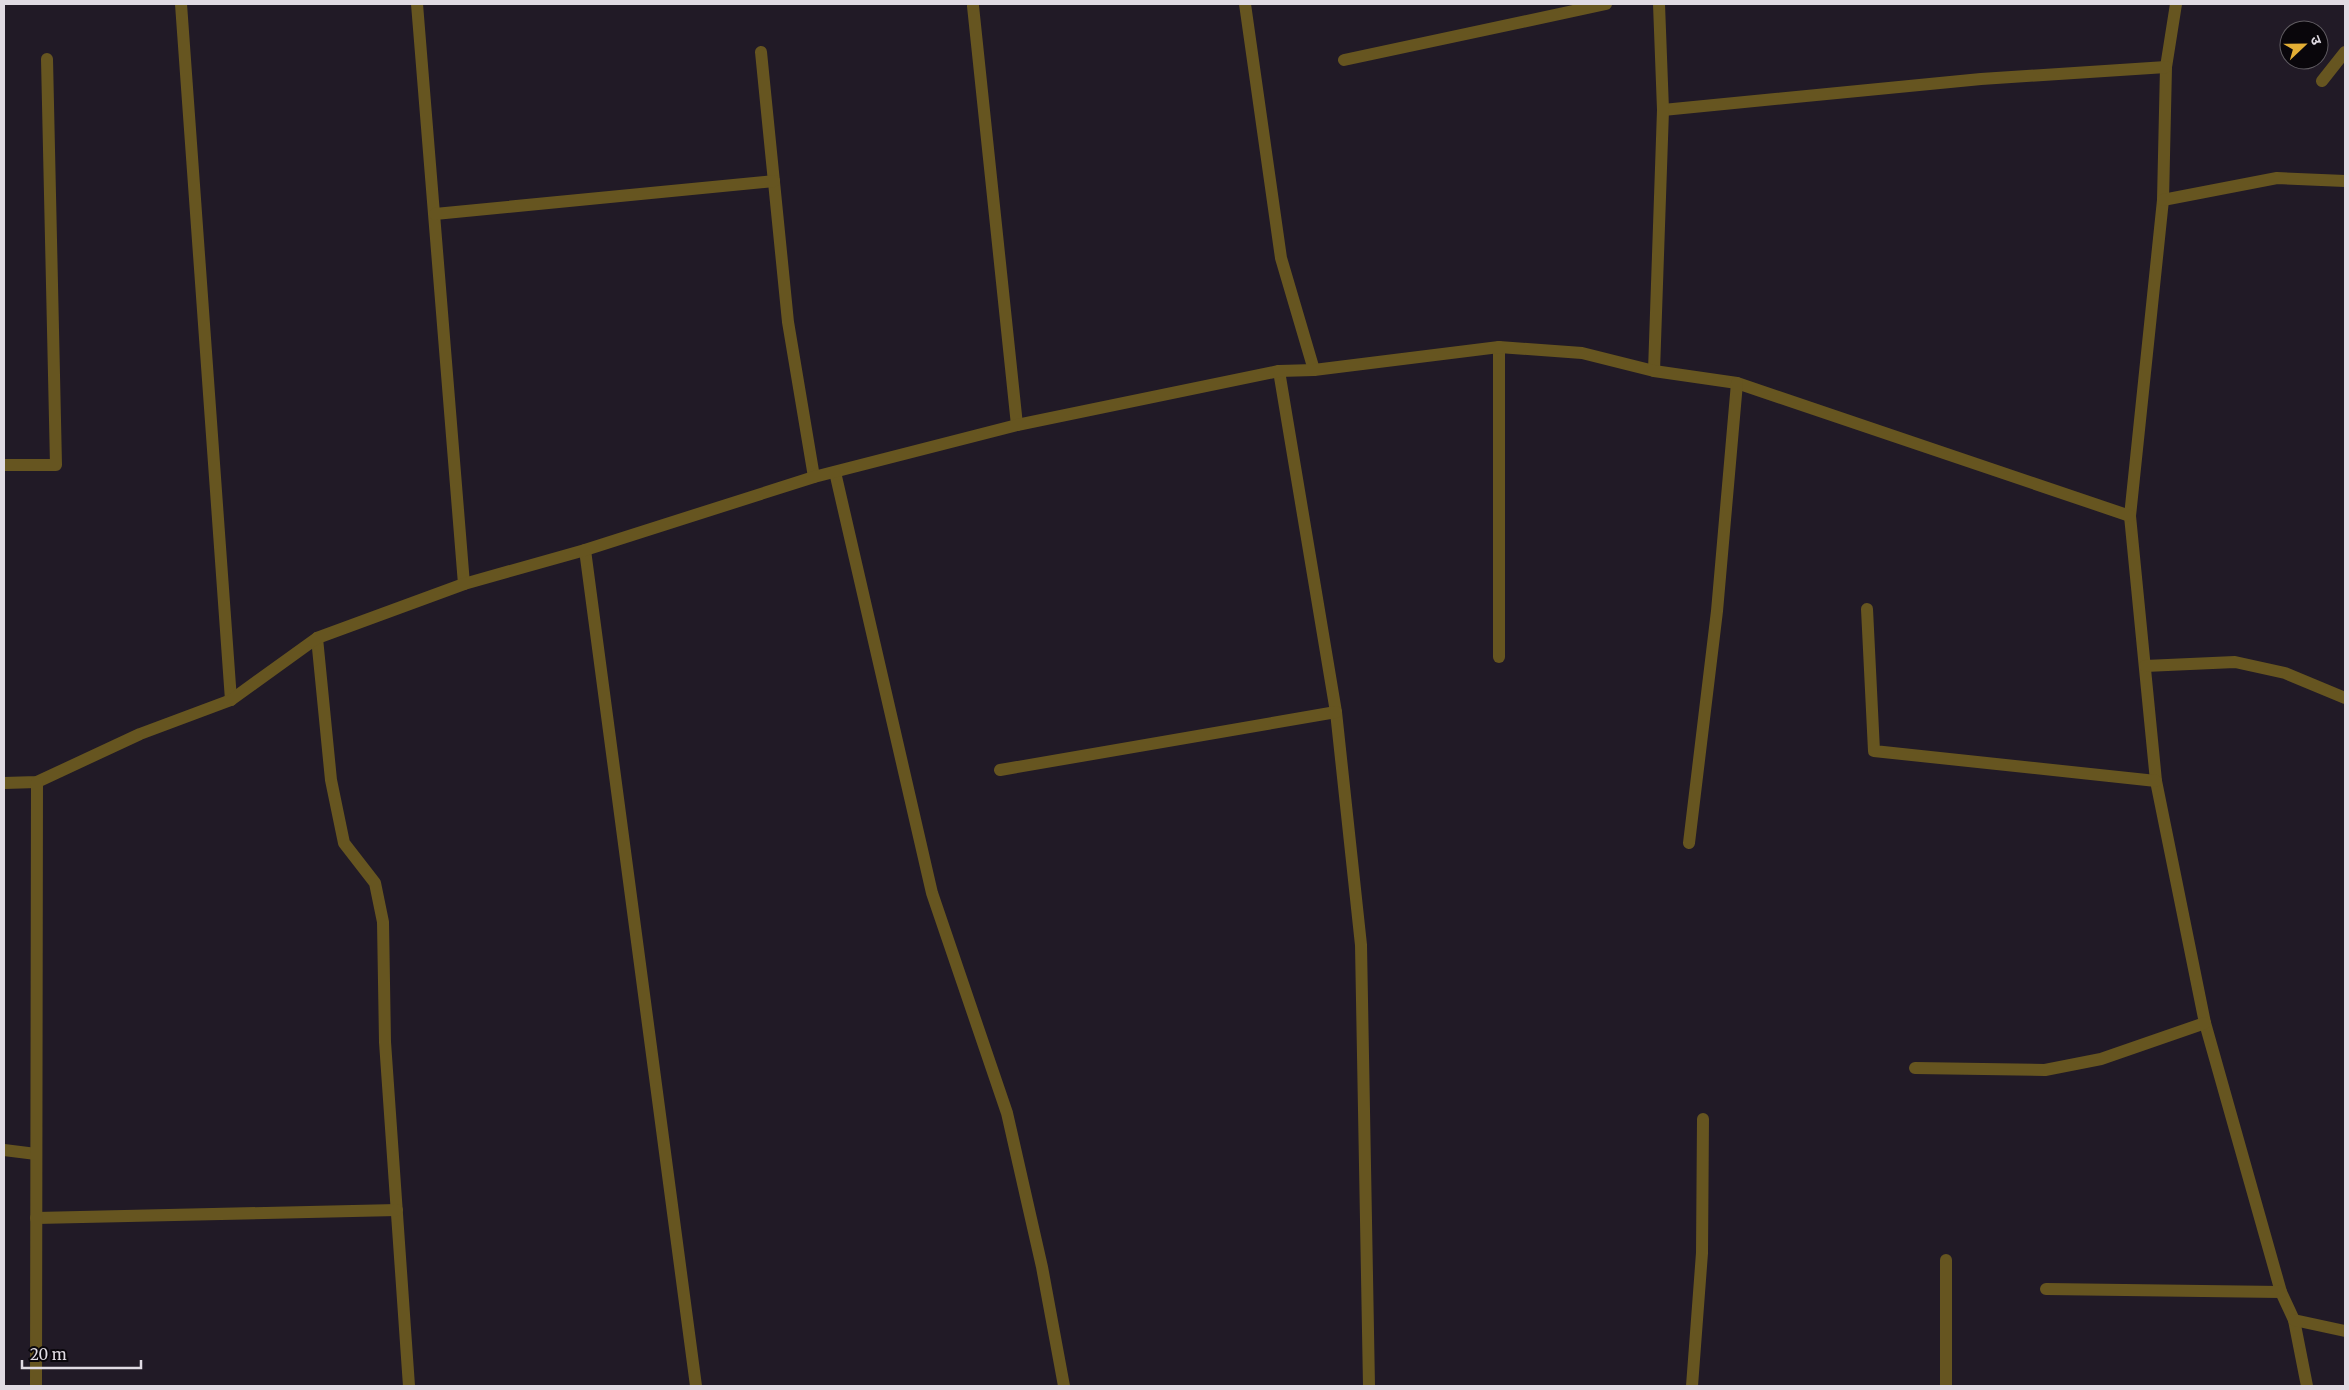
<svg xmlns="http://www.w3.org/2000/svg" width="2349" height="1390" font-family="Merriweather,'Noto Sans Devanagari',serif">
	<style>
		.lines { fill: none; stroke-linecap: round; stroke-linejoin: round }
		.minor { stroke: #665520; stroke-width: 12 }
	</style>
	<rect width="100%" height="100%" fill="#211a26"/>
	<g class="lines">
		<g class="minor">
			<polyline points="181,4 231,700"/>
			<polyline points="417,4 464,584"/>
			<polyline points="1245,4 1281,258 1314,370"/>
			<polyline points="2176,4 2166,67 2163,200 2130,516 2156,781 2205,1023 2281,1292 2294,1320 2307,1386"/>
			<polyline points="973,6 1017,425"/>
			<polyline points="761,52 788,322 814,477"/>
			<polyline points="1344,60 1606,4"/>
			<polyline points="2322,81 2345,52"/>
			<polyline points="1663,110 1981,79 2166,67"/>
			<polyline points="2163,200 2277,178 2345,181"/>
			<polyline points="435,214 774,181"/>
			<polyline points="1279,371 1336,712 1361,945 1369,1386"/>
			<polyline points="1654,371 1663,110 1659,4"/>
			<polyline points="4,465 56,465 47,59"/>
			<polyline points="835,472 932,893 1007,1113 1042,1267 1064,1386"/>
			<polyline points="585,550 696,1386"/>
			<polyline points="1867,609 1874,751 2156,781"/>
			<polyline points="317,638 331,780 344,843 375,883 383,922 385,1042 409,1386"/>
			<polyline points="1499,657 1499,347"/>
			<polyline points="2145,666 2235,662 2285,673 2345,698"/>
			<polyline points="1000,770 1336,712"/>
			<polyline points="4,783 37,782 140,734 231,700 317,638 464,584 585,550 814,477 1017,425 1279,371 1314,370 1499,347 1582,353 1654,371 1737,383 2130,516"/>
			<polyline points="1689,843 1717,611 1737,383"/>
			<polyline points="1915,1068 2045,1070 2101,1059 2205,1023"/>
			<polyline points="4,1150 36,1154"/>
			<polyline points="36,1218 397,1210"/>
			<polyline points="1946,1260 1946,1386"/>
			<polyline points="2046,1289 2281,1292"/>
			<polyline points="2294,1320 2345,1331"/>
			<polyline points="36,1386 37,782"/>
			<polyline points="1692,1386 1702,1253 1703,1119"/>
		</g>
	</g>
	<rect width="2349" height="1390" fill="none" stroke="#e0dbe3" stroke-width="10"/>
	<g transform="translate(2304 45) rotate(68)"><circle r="24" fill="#09060b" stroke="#5f5b61"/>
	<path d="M0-4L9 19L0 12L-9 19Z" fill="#e3ae35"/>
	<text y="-8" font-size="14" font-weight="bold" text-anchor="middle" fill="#e0dbe3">उ</text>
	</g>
	<path d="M22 1360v8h119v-8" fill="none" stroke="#e0dbe3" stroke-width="2.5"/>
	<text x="30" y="1360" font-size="15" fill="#e0dbe3" stroke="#09060b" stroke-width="4" paint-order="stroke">20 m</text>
</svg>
